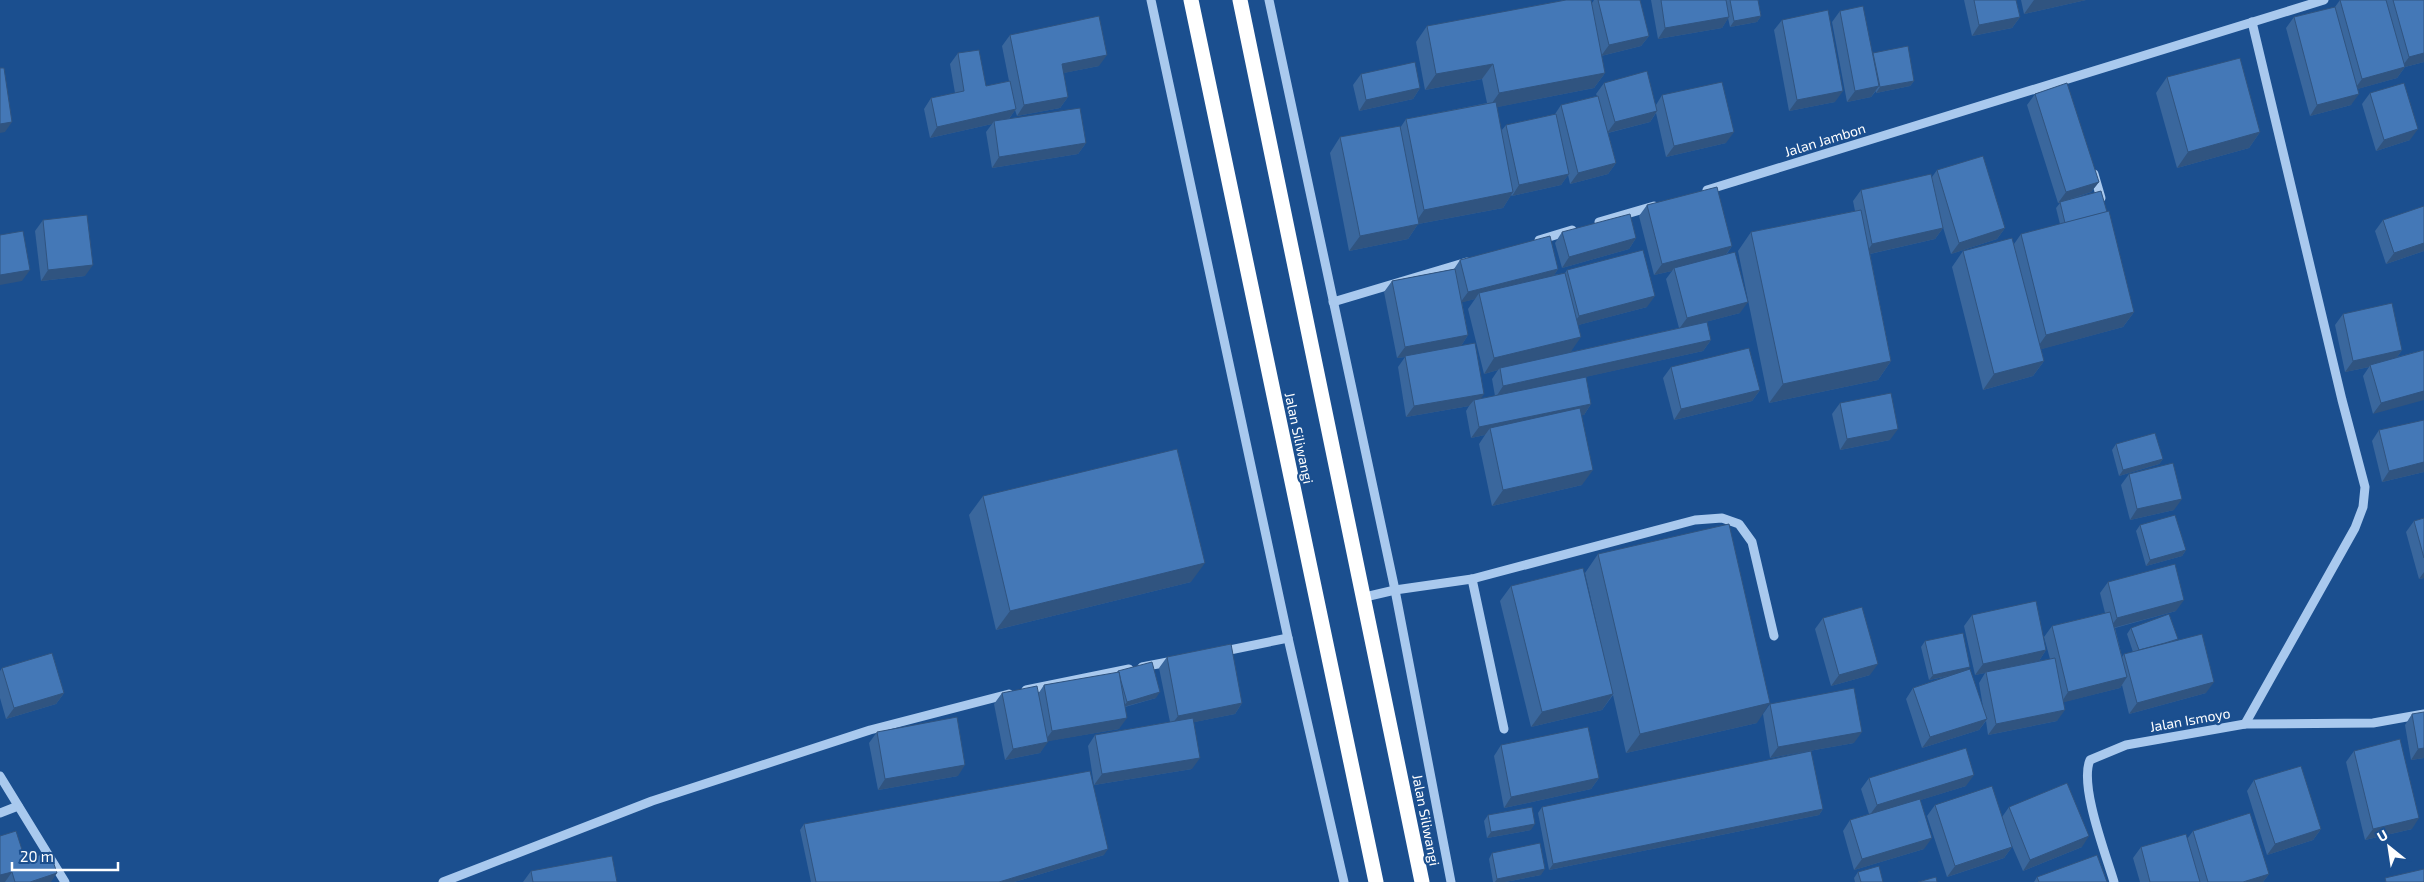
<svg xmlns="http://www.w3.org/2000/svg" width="2424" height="882" font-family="'Exo 2',sans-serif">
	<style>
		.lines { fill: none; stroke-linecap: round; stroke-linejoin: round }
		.minor { stroke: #a9c9ee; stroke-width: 9 }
		.highway { stroke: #fff; stroke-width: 15 }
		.wall { fill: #3a679d; fill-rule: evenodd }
		.shaded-wall { fill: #305480 }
		.building { fill: #4478b7; stroke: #305480 }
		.labels { text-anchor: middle; stroke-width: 4.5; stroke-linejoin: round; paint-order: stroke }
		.street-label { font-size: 14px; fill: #fff; stroke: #1b4f8f }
	</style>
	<rect width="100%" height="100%" fill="#1b4f8f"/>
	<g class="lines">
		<g class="minor">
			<polyline points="1151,0 1288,638 1344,882"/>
			<polyline points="1269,0 1395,590 1451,882"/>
			<polyline points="2094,174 2101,198"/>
			<polyline points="1707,190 2324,0"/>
			<polyline points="1599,222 1654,206"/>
			<polyline points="1539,240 1572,230"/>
			<polyline points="1333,302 1467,262"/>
			<polyline points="1472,579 1504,729"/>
			<polyline points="1365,597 1395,590 1472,579 1695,520 1722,518 1739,524 1752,542 1774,636"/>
			<polyline points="1220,652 1288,638"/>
			<polyline points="1142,667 1173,661"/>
			<polyline points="1026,690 1129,669"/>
			<polyline points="2245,724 2355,528 2363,507 2365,487 2342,400 2252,22"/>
			<polyline points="0,776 65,882"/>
			<polyline points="0,813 18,806"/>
			<polyline points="443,882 652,801 870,730 1009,694"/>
			<path d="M2114 882C2106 855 2079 785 2090 760L2126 745 2245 724 2373 723 2424 714"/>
		</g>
		<g class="highway">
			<polyline points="1191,0 1376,882"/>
			<polyline points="1240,0 1422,882"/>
		</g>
	</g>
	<g class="wall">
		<polygon points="1594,0 1640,0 1649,36 1641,46 1601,56 1605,73 1594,88 1497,107 1501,131 1506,125 1555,114 1561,105 1597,96 1596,94 1604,83 1656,105 1662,95 1726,143 1666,157 1656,113 1650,122 1608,133 1616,163 1608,174 1570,184 1568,175 1561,185 1512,196 1511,195 1503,208 1418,224 1408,239 1349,251 1330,153 1340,137 1400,128 1406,119 1487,103 1482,79 1425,90 1416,42 1427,26 1592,3"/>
		<polygon points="1651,0 1758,0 1761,16 1757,22 1730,27 1728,18 1722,28 1658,39"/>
		<polygon points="1964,0 2016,0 2020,17 2012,28 1972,36"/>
		<polygon points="2021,0 2086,0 2024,14"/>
		<polygon points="2340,0 2424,0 2424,62 2405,67 2397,78 2357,89 2351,105 2310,116 2286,28 2294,17 2335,7"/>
		<polygon points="1840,11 1873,54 1873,53 1914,81 1910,86 1876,93 1876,91 1871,97 1847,102 1832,22"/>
		<polygon points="1782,20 1835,102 1789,111 1774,30"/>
		<polygon points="1010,35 1099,66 1063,73 1068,97 1060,108 1017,116 1015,110 1009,119 1086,143 1078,154 992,168 986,132 992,124 930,138 924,109 931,98 955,93 950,64 958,53 986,86 1009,81 1002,46"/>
		<polygon points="1361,74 1420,88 1413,99 1359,111 1353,85"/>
		<polygon points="2167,77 2260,132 2249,148 2177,168 2156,93"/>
		<polygon points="2370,93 2410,140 2376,151 2362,104"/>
		<polygon points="2035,94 2099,182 2091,192 2066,201 2134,312 2123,327 2041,349 2044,361 2033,376 1983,390 1952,267 1963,251 2014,244 2021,234 2060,224 2056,208 2060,203 2058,203 2027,105"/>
		<polygon points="1937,170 2005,228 1997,239 1951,254 1942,224 1943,228 1935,239 1870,254 1891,361 1878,380 1769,403 1738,251 1751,232 1855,211 1853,201 1861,190 1932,177"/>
		<path d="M1647 205 1732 246 1726 255 1740 313 1701 323 1711 340 1703 351 1575 379 1591 404 1584 415H1582V485L1492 506 1479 444 1485 435 1471 438 1466 411 1469 406 1406 417 1398 367 1405 357 1397 358 1384 292 1392 281 1454 269 1460 260 1558 269 1554 275 1565 273 1567 270 1647 307 1578 325 1571 352 1679 328 1666 279 1672 271 1654 275 1639 216ZM1475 299 1468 309 1484 374 1498 370 1492 379 1495 396 1481 399 1461 346 1468 335 1462 302Z"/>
		<polygon points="43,220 85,276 41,281 35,231"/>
		<polygon points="2383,220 2424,251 2386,264 2375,231"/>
		<polygon points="1562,232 1636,238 1629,249 1562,268 1555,243"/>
		<polygon points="2343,314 2402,350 2397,357 2424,350 2373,414 2363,376 2369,367 2345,372 2335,325"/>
		<polygon points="1671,367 1760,390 1752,401 1674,420 1663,378"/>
		<polygon points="1840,403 1890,440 1840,450 1832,414"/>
		<polygon points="2379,430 2424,472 2382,482 2372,441"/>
		<polygon points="2116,444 2163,459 2159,464 2119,476 2112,450"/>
		<polygon points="2129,474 2174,510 2130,520 2121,485"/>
		<polygon points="983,496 1191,582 996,630 969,515"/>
		<polygon points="2424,518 2424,578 2419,579 2406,532 2414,521"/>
		<polygon points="2140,525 2186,550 2182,556 2146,566 2136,531"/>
		<polygon points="1598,554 1757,723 1626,753 1613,695 1602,710 1531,727 1500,601 1511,586 1599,634 1585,573"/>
		<polygon points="2108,582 2176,611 2115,628 2122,657 2124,654 2133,652 2127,634 2131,628 2176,641 2206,693 2129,714 2122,685 2120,688 2063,702 2057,721 1988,735 1986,721 1979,730 1922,748 1906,699 1913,688 1949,676 1929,680 1921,647 1925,641 1968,669 1983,707 1979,683 1985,673 1975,675 1964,626 1972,615 2046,650 2039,661 2050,659 2044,637 2052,626 2105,613 2100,593"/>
		<polygon points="1823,618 1870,675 1831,686 1815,629"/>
		<polygon points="1167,657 1242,703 1235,714 1194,722 1192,769 1094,785 1088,746 1095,735 1170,722 1159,668"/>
		<polygon points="2,668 64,693 56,704 6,719 0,698 0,671"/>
		<polygon points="1118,671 1156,698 1125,707 1119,729 1047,741 1040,753 1005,760 994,704 1002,693 1038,694 1044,685 1117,673"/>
		<polygon points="1770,704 1854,743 1770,758 1763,714"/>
		<polygon points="2412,714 2424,758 2411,760 2405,725"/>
		<polygon points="877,732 958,776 878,790 869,743"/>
		<polygon points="1501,745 1599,778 1591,789 1504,808 1494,756"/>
		<polygon points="2354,751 2412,829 2365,840 2346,762"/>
		<polygon points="1869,778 1966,786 1920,800 1924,849 1854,870 1843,831 1850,820 1869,814 1861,789"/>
		<polygon points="2254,780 2321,829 2313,840 2267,855 2247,791"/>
		<polygon points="1935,805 2002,817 2009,807 2082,847 2023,871 2006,832 2012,847 2004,858 1947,877 1927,816"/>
		<polygon points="1542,807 1823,809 1819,815 1549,870 1538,813"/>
		<polygon points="1488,815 1531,830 1487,838 1484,821"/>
		<polygon points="804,824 1104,855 1014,882 811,882 800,830"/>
		<polygon points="2193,831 2269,874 2263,882 2140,882 2133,858 2141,847 2187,839"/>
		<polygon points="1492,853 1541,875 1505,882 1493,882 1489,859"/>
		<polygon points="25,859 51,882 0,882"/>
		<polygon points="531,871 617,882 523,882"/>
		<polygon points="1858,872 1883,882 1855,882 1854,878"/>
		<polygon points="2037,877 2107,882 2034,882"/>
	</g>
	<g class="shaded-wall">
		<polygon points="2034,0 2086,0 2024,14"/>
		<polygon points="1761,16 1757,22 1730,27 1734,21"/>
		<polygon points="1729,17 1722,28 1658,39 1665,28"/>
		<polygon points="2020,17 2012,28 1972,36 1979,25"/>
		<polygon points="1649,36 1641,46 1601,56 1609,45"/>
		<polygon points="2424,53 2424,62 2405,67 2397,78 2354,90 2362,79 2401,68 2409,57"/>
		<polygon points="1107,55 1099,66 1054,75 1062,64"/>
		<polygon points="1493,64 1482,79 1425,90 1436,74"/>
		<polygon points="1605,73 1594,88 1488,109 1499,93"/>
		<polygon points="1914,81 1910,86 1876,93 1880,87"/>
		<polygon points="1879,86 1871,97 1847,102 1855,91"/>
		<polygon points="1420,88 1413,99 1359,111 1366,100"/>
		<polygon points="1843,91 1835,102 1789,111 1797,100"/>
		<polygon points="2359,94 2351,105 2310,116 2317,105"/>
		<polygon points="1068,97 1060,108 1017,116 1024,105"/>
		<polygon points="1016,109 1008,120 994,121 992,124 930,138 937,127"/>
		<polygon points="1657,111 1650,122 1607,133 1615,122"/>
		<polygon points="12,122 5,132 0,133 0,124"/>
		<polygon points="2418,129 2410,140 2376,151 2384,140"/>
		<polygon points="1734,132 1726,143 1666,157 1674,146"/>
		<polygon points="2260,132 2249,148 2177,168 2188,152"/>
		<polygon points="1086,143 1078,154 992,168 999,157"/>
		<polygon points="1616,163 1608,174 1570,184 1578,173"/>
		<polygon points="1569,174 1561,185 1512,196 1519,185"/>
		<polygon points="2099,182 2091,192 2058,203 2066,192"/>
		<polygon points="1513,192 1503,208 1418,224 1408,239 1349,251 1360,236 1414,225 1424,210"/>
		<polygon points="1943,228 1935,239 1865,255 1872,244"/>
		<polygon points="2005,228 1997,239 1951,254 1959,243"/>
		<polygon points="1636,238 1629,249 1562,268 1569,257"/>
		<polygon points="2424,243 2424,251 2386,264 2394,253"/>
		<polygon points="1732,246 1724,257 1674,268 1672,271 1654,275 1662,264"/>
		<polygon points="93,265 85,276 41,281 48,270"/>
		<polygon points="1558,269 1551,280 1479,293 1475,299 1460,303 1468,292"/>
		<polygon points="30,270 22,281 0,285 0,275"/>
		<polygon points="1655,296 1647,307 1571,327 1579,316"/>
		<polygon points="1748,302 1740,313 1679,329 1687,318"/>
		<polygon points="2134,312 2123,327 2035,351 2046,335"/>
		<polygon points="1468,335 1461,346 1405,356 1405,357 1397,358 1405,347"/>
		<polygon points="1581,337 1570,353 1500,368 1498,370 1484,374 1494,358"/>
		<polygon points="1711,340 1703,351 1496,397 1503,386"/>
		<polygon points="2402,350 2394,361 2370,365 2369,367 2345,372 2353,361"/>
		<polygon points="1891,361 1878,380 1769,403 1783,384"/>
		<polygon points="2044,361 2033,376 1983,390 1994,374"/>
		<polygon points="1760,390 1752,401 1674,420 1681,409"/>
		<polygon points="2424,391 2424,400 2373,414 2381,403"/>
		<polygon points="1484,394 1477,405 1474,400 1469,406 1406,417 1414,406"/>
		<polygon points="1591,404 1584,415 1491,434 1490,428 1485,435 1471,438 1479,427"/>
		<polygon points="1898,429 1890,440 1840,450 1847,439"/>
		<polygon points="2163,459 2159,464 2119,476 2123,470"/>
		<polygon points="2424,462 2424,472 2382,482 2389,471"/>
		<polygon points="1593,470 1582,485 1492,506 1503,490"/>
		<polygon points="2182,499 2174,510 2130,520 2137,509"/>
		<polygon points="2186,550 2182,556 2146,566 2150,560"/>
		<polygon points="1205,563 1191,582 996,630 1010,611"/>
		<polygon points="2424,572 2424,578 2419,579"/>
		<polygon points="2184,600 2176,611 2109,629 2117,618"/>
		<polygon points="2046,650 2039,661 1986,672 1985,673 1975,675 1983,664"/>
		<polygon points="1878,664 1870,675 1831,686 1839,675"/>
		<polygon points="1970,667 1966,672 1929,680 1933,675"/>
		<polygon points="2127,677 2120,688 2061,703 2068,692"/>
		<polygon points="2214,682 2206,693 2129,714 2137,703"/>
		<polygon points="1160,692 1156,698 1123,707 1127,702"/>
		<polygon points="64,693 56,704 6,719 14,708"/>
		<polygon points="1613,694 1602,710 1531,727 1542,712"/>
		<polygon points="1242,703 1235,714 1170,727 1178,716"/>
		<polygon points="1770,703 1757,723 1626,753 1640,734"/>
		<polygon points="2065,710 2057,721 1988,735 1996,724"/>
		<polygon points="1127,718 1119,729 1044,742 1052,731"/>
		<polygon points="1987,719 1979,730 1922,748 1930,737"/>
		<polygon points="1862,732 1854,743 1770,758 1778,747"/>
		<polygon points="1048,742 1040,753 1005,760 1013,749"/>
		<polygon points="2424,748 2424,758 2411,760 2418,749"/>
		<polygon points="1200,758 1192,769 1094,785 1102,774"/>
		<polygon points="965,765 958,776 878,790 885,779"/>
		<polygon points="1974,775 1966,786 1869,816 1877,805"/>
		<polygon points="1599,778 1591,789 1504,808 1511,797"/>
		<polygon points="1823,809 1819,815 1549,870 1553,864"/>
		<polygon points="2419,818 2412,829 2365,840 2373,829"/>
		<polygon points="1535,824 1531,830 1487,838 1491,832"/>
		<polygon points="2321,829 2313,840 2267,855 2275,844"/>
		<polygon points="2089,836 2082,847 2023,871 2030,860"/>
		<polygon points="1932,838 1924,849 1854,870 1862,859"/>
		<polygon points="2012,847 2004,858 1947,877 1955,866"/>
		<polygon points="1108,849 1104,855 1014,882 999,882"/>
		<polygon points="1545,869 1541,875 1505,882 1495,882 1497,879"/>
		<polygon points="12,872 5,882 0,882 0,875"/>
		<polygon points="57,873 51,882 30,882"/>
		<polygon points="2269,874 2263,882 2243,882"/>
	</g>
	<g class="building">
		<polygon points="1566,0 1591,0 1605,73 1499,93 1493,64 1436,74 1427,26"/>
		<polygon points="1598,0 1640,0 1649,36 1609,45"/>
		<polygon points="1661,0 1726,0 1729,17 1665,28"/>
		<polygon points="1730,0 1758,0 1761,16 1734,21"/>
		<polygon points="1974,0 2016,0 2020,17 1979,25"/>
		<polygon points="2340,0 2386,0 2405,67 2362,79"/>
		<polygon points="2393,0 2424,0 2424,53 2409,57"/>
		<polygon points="1863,6 1879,86 1855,91 1840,11"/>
		<polygon points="2335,7 2359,94 2317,105 2294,17"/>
		<polygon points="1828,10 1843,91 1797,100 1782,20"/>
		<polygon points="1099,16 1107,55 1062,64 1068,97 1024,105 1010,35"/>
		<polygon points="1908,46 1914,81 1880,87 1873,53"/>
		<polygon points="979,50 986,86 1010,81 1016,109 937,127 931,98 964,91 958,53"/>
		<polygon points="2240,58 2260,132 2188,152 2167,77"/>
		<polygon points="1415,62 1420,88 1366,100 1361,74"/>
		<polygon points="0,68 4,68 12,122 0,124"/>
		<polygon points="1647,71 1657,111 1615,122 1604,83"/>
		<polygon points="1722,82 1734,132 1674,146 1662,95"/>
		<polygon points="2067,83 2099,182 2066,192 2035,94"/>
		<polygon points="2404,83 2418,129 2384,140 2370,93"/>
		<polygon points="1598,96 1616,163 1578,173 1561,105"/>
		<polygon points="1496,102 1513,192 1424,210 1406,119"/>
		<polygon points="1080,108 1086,143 999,157 994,121"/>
		<polygon points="1556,114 1569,174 1519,185 1506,125"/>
		<polygon points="1400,126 1419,224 1360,236 1340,137"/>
		<polygon points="1983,156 2005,228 1959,243 1937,170"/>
		<polygon points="1931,174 1943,228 1872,244 1861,190"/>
		<polygon points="1717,187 1732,246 1662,264 1647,205"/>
		<polygon points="2101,191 2107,212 2065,223 2060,202"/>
		<polygon points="2424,206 2424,243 2394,253 2383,220"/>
		<polygon points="1861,210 1891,361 1783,384 1751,232"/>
		<polygon points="2109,211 2134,312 2046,335 2021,234"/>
		<polygon points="1630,214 1636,238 1569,257 1562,232"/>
		<polygon points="87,215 93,265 48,270 43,220"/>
		<polygon points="23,231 30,270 0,275 0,235"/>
		<polygon points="1550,236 1558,269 1468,292 1460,260"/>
		<polygon points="2012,238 2044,361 1994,374 1963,251"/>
		<polygon points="1643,250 1655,296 1579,316 1567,270"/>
		<polygon points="1735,252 1748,302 1687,318 1674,268"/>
		<polygon points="1455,269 1468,335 1405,347 1392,281"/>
		<polygon points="1565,273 1581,337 1494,358 1479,293"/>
		<polygon points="2392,303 2402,350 2353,361 2343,314"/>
		<polygon points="1707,322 1711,340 1503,386 1500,368"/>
		<polygon points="1475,343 1484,394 1414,406 1405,356"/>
		<polygon points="1749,348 1760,390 1681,409 1671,367"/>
		<polygon points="2424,350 2424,391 2381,403 2370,365"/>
		<polygon points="1586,377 1591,404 1479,427 1474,400"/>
		<polygon points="1891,393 1898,429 1847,439 1840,403"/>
		<polygon points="1580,408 1593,470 1503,490 1490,428"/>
		<polygon points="2424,420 2424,462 2389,471 2379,430"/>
		<polygon points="2155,433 2163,459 2123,470 2116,444"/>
		<polygon points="1177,449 1205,563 1010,611 983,496"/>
		<polygon points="2173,463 2182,499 2137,509 2129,474"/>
		<polygon points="2175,515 2186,550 2150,560 2140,525"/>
		<polygon points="2424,518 2424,558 2414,521"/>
		<polygon points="1729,524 1770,703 1640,734 1598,554"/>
		<polygon points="2175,564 2184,600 2117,618 2108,582"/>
		<polygon points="1583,568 1613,694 1542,712 1511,586"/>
		<polygon points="2036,601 2046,650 1983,664 1972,615"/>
		<polygon points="1862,607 1878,664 1839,675 1823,618"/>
		<polygon points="2110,612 2127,677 2068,692 2052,626"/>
		<polygon points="2169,614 2178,639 2165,643 2139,650 2131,628"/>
		<polygon points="1963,633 1970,667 1933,675 1925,641"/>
		<polygon points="2202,634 2214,682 2137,703 2124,654"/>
		<polygon points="1231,644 1242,703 1178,716 1167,657"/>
		<polygon points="52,653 64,693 14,708 2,668"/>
		<polygon points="2055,658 2065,710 1996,724 1986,672"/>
		<polygon points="1152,662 1160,692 1127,702 1121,681 1119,672 1118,672 1118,671"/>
		<polygon points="1970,669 1987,719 1930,737 1913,688"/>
		<polygon points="1119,672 1127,718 1052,731 1044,685"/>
		<polygon points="1037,686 1048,742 1013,749 1002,693"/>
		<polygon points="1854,688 1862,732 1778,747 1770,704"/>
		<polygon points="2424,712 2424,748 2418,749 2412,714"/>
		<polygon points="957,717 965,765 885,779 877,732"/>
		<polygon points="1193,718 1200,758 1102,774 1095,735"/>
		<polygon points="1588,727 1599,778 1511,797 1501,745"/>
		<polygon points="2400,739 2419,818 2373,829 2354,751"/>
		<polygon points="1966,748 1974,775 1877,805 1869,778"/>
		<polygon points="1811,751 1823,809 1553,864 1542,807"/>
		<polygon points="2301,766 2321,829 2275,844 2254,780"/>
		<polygon points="1090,771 1108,849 999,882 816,882 804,824"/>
		<polygon points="2067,783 2089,836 2030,860 2009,807"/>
		<polygon points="1992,786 2012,847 1955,866 1935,805"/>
		<polygon points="1920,799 1932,838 1862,859 1850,820"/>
		<polygon points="1532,807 1535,824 1491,832 1488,815"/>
		<polygon points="2250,813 2269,874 2243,882 2208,882 2193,831"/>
		<polygon points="16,831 25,859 50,852 57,873 30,882 15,882 12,872 0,875 0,836"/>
		<polygon points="2186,834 2200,882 2150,882 2141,847"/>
		<polygon points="1540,843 1545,869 1497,879 1492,853"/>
		<polygon points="2097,855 2107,882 2039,882 2037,877"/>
		<polygon points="612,856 617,882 533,882 531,871"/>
		<polygon points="1879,866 1883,882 1861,882 1858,872"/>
		<polygon points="2424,869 2424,882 2386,882 2385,878"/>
		<polygon points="1936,877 1937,882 1918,882"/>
	</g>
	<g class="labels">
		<g class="street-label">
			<text transform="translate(1825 140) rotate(-17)" y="5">Jalan Jambon</text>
			<text transform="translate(1299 438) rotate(78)" y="5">Jalan Siliwangi</text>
			<text transform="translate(2190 720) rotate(-10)" y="5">Jalan Ismoyo</text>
			<text transform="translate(1426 820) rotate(79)" y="5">Jalan Siliwangi</text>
		</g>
	</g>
	<g transform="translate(2389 847) rotate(330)" stroke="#1b4f8f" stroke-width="4" paint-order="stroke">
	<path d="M0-4L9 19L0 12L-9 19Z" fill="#ffffff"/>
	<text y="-8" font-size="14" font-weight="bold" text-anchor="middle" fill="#ffffff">U</text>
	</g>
	<path d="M12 862v8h106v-8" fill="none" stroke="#ffffff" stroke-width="2.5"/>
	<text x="20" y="862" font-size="15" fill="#ffffff" stroke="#1b4f8f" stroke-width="4" paint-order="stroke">20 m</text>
</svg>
